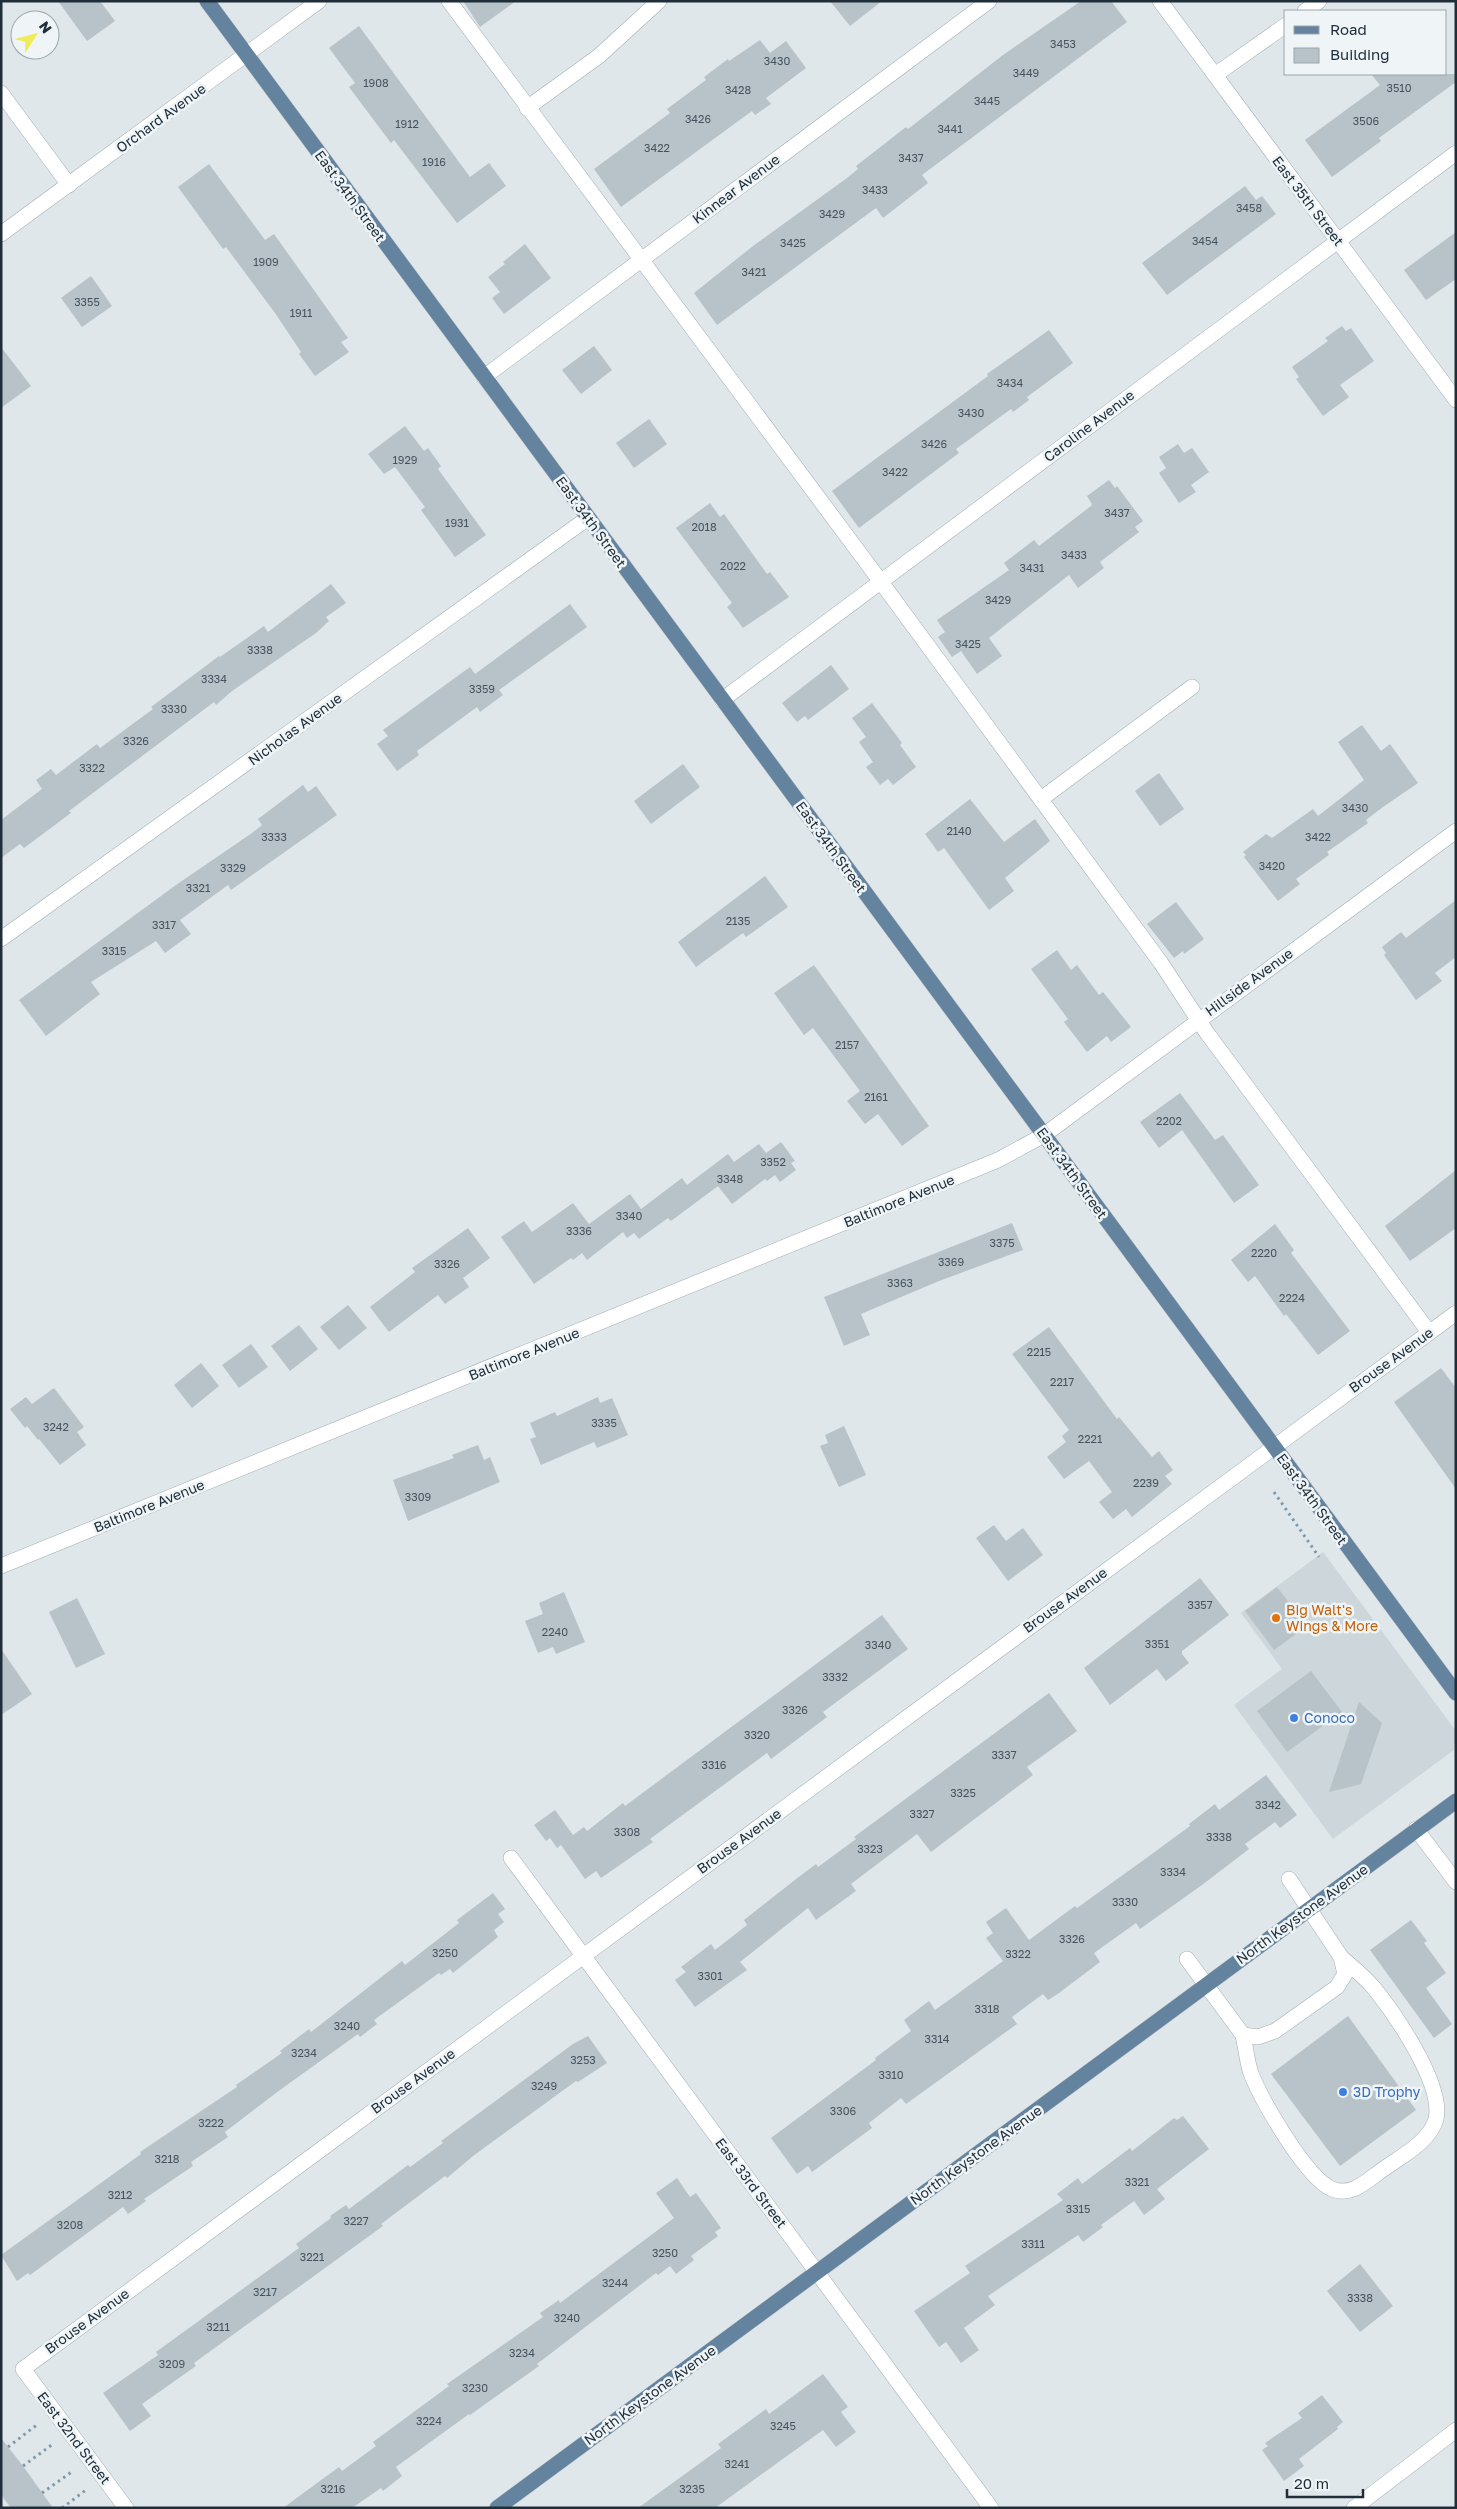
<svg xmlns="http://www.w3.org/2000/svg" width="1457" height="2509" font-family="'Golos Text',sans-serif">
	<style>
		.built { fill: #cdd6da }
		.building { fill: #b7c3c8 }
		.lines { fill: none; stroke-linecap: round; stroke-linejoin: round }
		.minor-casing { stroke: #a2acb2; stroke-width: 16 }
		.major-casing { stroke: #c1c4c8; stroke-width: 16 }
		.path { stroke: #809aad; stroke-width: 3; stroke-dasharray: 2.5 4; stroke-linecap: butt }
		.minor { stroke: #fff; stroke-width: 15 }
		.major { stroke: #64839f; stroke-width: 15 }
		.food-dot { fill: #e8710a; stroke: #eff5f7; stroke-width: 2 }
		.shop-dot { fill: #3f7fe0; stroke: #eff5f7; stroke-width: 2 }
		.labels { text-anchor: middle; stroke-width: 5; stroke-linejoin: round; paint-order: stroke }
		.number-label { font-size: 11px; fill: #46535e }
		.street-label { font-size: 14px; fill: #202e3a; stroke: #eff5f7 }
		.food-label { font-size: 14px; fill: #c56008; stroke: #eff5f7; text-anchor: start }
		.shop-label { font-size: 14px; fill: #366cbe; stroke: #eff5f7; text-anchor: start }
	</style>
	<rect width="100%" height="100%" fill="#dfe7ea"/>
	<polygon class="built" points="1323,1552 1456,1731 1454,1750 1333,1839 1234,1705 1282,1669 1241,1613"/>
	<g class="building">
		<polygon points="58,1 100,1 115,21 87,41"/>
		<polygon points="463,1 516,1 480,27"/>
		<polygon points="830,1 882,1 850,26"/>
		<polygon points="1081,1 1111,1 1127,22 922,175 928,183 883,218 876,208 717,325 694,293 753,246 847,178 858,169 856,166 906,127 908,129 1003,55"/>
		<polygon points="359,26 470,177 489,163 506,186 457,223 394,140 391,143 349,87 355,83 329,48"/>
		<polygon points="760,40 770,53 786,41 806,68 766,98 771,104 755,115 752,111 621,207 594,169 670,113 667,109 706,80 704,77 728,59 729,61"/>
		<polygon points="1371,74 1456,74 1456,82 1379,138 1381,141 1332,177 1305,140 1380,85"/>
		<polygon points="209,164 265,240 274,234 348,338 341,342 349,352 315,376 299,354 301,352 275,313 226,247 223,249 178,187"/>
		<polygon points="1245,186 1256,200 1262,196 1276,214 1167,295 1142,263"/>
		<polygon points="1456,232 1456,279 1426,300 1404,270"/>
		<polygon points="525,244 551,278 504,314 492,298 500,292 488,277 505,264 503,262"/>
		<polygon points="91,276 112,306 82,327 61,298"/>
		<polygon points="1342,326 1346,331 1351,328 1374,361 1340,385 1349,397 1323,416 1296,379 1299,377 1292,367 1328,341 1325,338"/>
		<polygon points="1049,330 1073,363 1027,397 1029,400 1013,412 1011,409 956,449 959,453 859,528 832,491 988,376 987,374"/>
		<polygon points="594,346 612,370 581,394 562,370"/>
		<polygon points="1,347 31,386 1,408"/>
		<polygon points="649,419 667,444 634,468 616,443"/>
		<polygon points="405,426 424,451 428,448 441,466 438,469 486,535 455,557 421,510 425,507 395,467 384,474 368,454"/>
		<polygon points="1178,444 1184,453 1192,448 1209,472 1191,485 1196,492 1179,503 1159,473 1166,468 1159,457"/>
		<polygon points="1109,480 1115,488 1117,486 1143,521 1135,527 1139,532 1100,562 1104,568 1078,588 1069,575 989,638 1002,656 977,674 961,651 952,657 938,637 945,632 937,620 1009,570 1004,563 1034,540 1039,546 1091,506 1092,504 1087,496"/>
		<polygon points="710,503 720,517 724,514 767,574 770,572 789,597 743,628 727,607 732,603 676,528"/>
		<polygon points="331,584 346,603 326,617 329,621 316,633 232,691 216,705 214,702 69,811 71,813 24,848 20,844 1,858 1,820 42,789 36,780 51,769 56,775 97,744 100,748 153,709 151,707 219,656 220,657 264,626 268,632"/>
		<polygon points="570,604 587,627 499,690 503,695 480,712 477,707 417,751 419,755 397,771 377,744 388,736 383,730 470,667 475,674"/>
		<polygon points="831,665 849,689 808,720 805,716 797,722 782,703"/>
		<polygon points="872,703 902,743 900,745 916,767 893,785 888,779 880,785 866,767 873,762 859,742 866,737 852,718"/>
		<polygon points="1362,725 1381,751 1390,744 1418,783 1383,807 1366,820 1368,823 1327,852 1329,855 1296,879 1300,884 1278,901 1244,857 1246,855 1243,852 1266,834 1272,838 1313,809 1318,816 1364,780 1338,742"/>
		<polygon points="683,764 700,787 651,824 634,801"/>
		<polygon points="1159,773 1184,809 1160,826 1135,791"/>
		<polygon points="303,785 308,792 316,786 337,815 231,890 228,885 180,920 191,934 165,953 156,941 91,982 100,994 46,1036 19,1000 176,885 252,833 262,825 258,819"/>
		<polygon points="970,799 1004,842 1035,819 1050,841 1005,878 1014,891 989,910 944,848 938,852 925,834"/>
		<polygon points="765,876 788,907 746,937 743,933 696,967 678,942"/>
		<polygon points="1456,900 1456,957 1435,973 1442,981 1416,1000 1384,955 1386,953 1382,947 1401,932 1406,938"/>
		<polygon points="1176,902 1204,939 1184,954 1183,951 1174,958 1147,924"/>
		<polygon points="1057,950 1071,970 1077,965 1099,995 1103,992 1131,1027 1111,1042 1107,1036 1087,1052 1064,1022 1068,1019 1031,969"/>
		<polygon points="814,965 929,1126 902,1146 878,1114 865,1124 847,1101 860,1091 813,1028 804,1035 774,993"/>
		<polygon points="1180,1093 1215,1140 1223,1135 1259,1185 1234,1203 1182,1130 1159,1148 1140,1122"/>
		<polygon points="781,1142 795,1161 791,1163 796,1170 780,1182 775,1175 767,1181 765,1179 732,1204 718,1186 671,1221 668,1218 639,1239 634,1233 627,1238 623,1232 587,1260 582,1253 573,1260 571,1258 534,1284 501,1237 524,1221 532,1232 573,1203 589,1224 630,1194 641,1209 682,1178 687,1185 728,1154 734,1162 759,1144 766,1153"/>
		<polygon points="1456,1170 1456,1228 1410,1261 1385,1226"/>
		<polygon points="1012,1223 1023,1250 939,1281 861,1314 870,1335 844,1346 824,1297"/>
		<polygon points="1275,1224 1294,1250 1291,1253 1350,1331 1318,1355 1286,1314 1284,1316 1255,1276 1248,1282 1231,1260"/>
		<polygon points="468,1228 490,1258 463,1278 469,1287 445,1304 438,1295 389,1332 370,1307 415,1272 412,1268"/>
		<polygon points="348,1305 367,1328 339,1350 320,1327"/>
		<polygon points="299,1325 318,1349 290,1371 271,1346"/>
		<polygon points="1049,1327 1117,1419 1119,1417 1152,1457 1159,1451 1173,1470 1165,1476 1172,1484 1132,1517 1126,1509 1113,1519 1099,1502 1112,1492 1089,1461 1064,1479 1047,1457 1066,1442 1062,1436 1069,1430 1012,1354"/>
		<polygon points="251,1344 268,1367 239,1388 222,1365"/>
		<polygon points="201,1363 219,1386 192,1408 174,1385"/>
		<polygon points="1441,1368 1456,1388 1456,1489 1394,1402"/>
		<polygon points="54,1388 84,1427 77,1432 86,1445 60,1465 39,1439 38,1440 27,1426 25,1428 10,1409 26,1397 32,1404"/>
		<polygon points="598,1397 600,1403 612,1398 628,1435 597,1448 594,1442 541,1465 530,1439 536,1437 530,1423 555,1412 557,1416"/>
		<polygon points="844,1426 866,1475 839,1487 820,1446 828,1443 825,1435"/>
		<polygon points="478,1445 484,1460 490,1457 500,1482 408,1521 393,1480 454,1458 452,1455"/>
		<polygon points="994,1525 1006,1541 1023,1528 1043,1555 1008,1581 976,1538"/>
		<polygon points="1200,1578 1229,1615 1182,1651 1182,1654 1189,1663 1166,1681 1157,1669 1110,1705 1084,1668"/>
		<polygon points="1277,1587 1307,1626 1274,1650 1245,1611"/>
		<polygon points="564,1592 585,1642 556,1654 553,1647 538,1653 525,1621 543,1614 539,1603"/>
		<polygon points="77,1598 105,1654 76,1668 49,1612"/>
		<polygon points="882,1615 908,1649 823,1712 827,1717 771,1759 767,1753 650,1839 653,1842 601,1878 596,1871 585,1879 561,1845 557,1848 550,1838 546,1841 534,1825 555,1810 573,1835 584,1827 587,1831 623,1803 625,1806"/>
		<polygon points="1,1649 32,1694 1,1715"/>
		<polygon points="1311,1671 1342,1712 1287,1752 1257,1711"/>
		<polygon points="1049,1693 1077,1731 1027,1767 1033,1775 931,1852 917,1834 851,1884 856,1891 816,1920 808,1908 740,1962 747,1970 695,2007 675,1980 686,1972 681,1967 711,1944 715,1950 747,1925 744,1920 800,1876 816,1864 818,1867 856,1839 854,1837"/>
		<polygon points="1359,1702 1382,1723 1361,1784 1329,1792"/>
		<polygon points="1266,1775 1297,1815 1280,1828 1275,1822 1245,1844 1249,1849 1202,1885 1140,1929 1136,1923 1094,1953 1100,1962 1059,1993 1048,2000 1043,1994 1012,2017 1017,2024 906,2104 901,2098 869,2123 872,2128 812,2172 808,2166 797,2174 771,2138 876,2060 875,2058 911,2031 904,2020 929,2001 935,2010 1003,1961 986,1938 993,1933 986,1922 1006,1908 1029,1940 1075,1906 1077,1908 1145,1859 1190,1826 1189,1824 1215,1804 1219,1810"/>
		<polygon points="493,1893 505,1909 498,1914 504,1922 494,1930 498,1937 453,1973 450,1969 441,1975 439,1973 374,2020 377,2024 360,2037 358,2034 280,2090 225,2132 228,2137 191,2162 193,2166 144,2199 146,2201 128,2214 123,2207 30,2275 28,2273 17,2281 1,2255 141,2154 140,2152 237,2087 236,2085 282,2053 280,2051 309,2029 311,2032 402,1961 405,1965 459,1923 457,1920"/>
		<polygon points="1411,1920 1427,1941 1424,1943 1446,1973 1426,1988 1452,2024 1434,2038 1370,1950"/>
		<polygon points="1348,2016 1416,2110 1340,2166 1271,2074"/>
		<polygon points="588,2036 607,2063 578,2082 576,2081 473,2156 447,2178 445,2176 381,2224 383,2226 194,2363 196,2366 142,2404 151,2416 130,2431 103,2393 158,2355 156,2352 299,2248 296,2244 331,2218 330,2216 346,2205 349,2209 408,2165 410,2167 443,2143 441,2141 573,2044"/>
		<polygon points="1183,2116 1209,2149 1157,2189 1165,2199 1144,2215 1134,2201 1101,2225 1103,2227 1083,2242 1078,2235 988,2296 995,2305 964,2328 979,2350 961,2363 946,2342 939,2347 914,2311 970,2273 965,2266 1063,2200 1057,2194 1078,2178 1082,2184 1130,2148 1132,2151 1174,2118 1177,2120"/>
		<polygon points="677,2178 690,2197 696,2193 721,2228 715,2232 718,2236 691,2256 694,2260 676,2274 670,2266 658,2275 656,2273 537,2364 539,2366 470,2415 469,2414 396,2467 402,2476 383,2491 381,2488 352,2508 283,2508 339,2467 342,2471 376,2446 373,2442 449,2386 447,2384 543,2317 540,2313 559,2300 560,2303 674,2218 656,2193"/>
		<polygon points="1360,2264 1393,2306 1360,2332 1327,2291"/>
		<polygon points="823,2374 848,2407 841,2412 856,2432 836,2447 823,2430 715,2508 638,2508 721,2448 718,2444 766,2409 769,2414"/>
		<polygon points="1322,2395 1343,2422 1337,2427 1338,2429 1299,2459 1304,2466 1284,2481 1262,2450 1268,2446 1265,2443 1302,2418 1298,2413"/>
		<polygon points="1,2438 23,2466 53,2508 11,2508 1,2495"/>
	</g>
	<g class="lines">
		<g class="minor-casing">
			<g id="minor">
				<polyline points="449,1 881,582 1161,963 1207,1033 1429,1332"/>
				<polyline points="1160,1 1456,400"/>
				<polyline points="1305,11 1319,1"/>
				<polyline points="1215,75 1286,25"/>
				<polyline points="1,93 69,185"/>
				<polyline points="527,108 599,56 659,1"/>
				<polyline points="1,234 319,1"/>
				<polyline points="484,377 989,1"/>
				<polyline points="722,700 1456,153"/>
				<polyline points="1041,799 1192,687"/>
				<polyline points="1,939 588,518"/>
				<polyline points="1,1566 998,1160 1044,1135 1456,831"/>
				<polyline points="1416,1829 1456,1882"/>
				<polyline points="511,1858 991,2508"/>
				<polyline points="1187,1959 1243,2035 1258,2037 1275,2031 1337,1987 1345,1974 1341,1957 1289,1879"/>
				<path d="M1243 2035C1246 2048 1247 2064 1252 2076 1263 2102 1306 2178 1332 2189 1351 2197 1367 2181 1382 2170 1400 2157 1430 2142 1436 2119 1444 2085 1395 2014 1374 1988 1364 1976 1352 1967 1341 1957"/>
				<polyline points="126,2508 23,2369 1456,1313"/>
				<polyline points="1354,2508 1456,2430"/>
			</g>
		</g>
		<g class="major-casing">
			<g id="major">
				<polyline points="207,1 1456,1693"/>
				<polyline points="497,2508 1456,1801"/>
			</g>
		</g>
		<g class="path">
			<polyline points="1274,1492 1319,1557"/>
			<polyline points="8,2447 38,2424"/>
			<polyline points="23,2466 53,2444"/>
			<polyline points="42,2493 73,2471"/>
			<polyline points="62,2508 86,2490"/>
		</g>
		<use href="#minor" class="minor"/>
		<use href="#major" class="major"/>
	</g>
	<circle class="food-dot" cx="1276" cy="1618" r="5"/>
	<g class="shop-dot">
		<circle cx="1294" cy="1718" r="5"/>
		<circle cx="1343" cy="2092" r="5"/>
	</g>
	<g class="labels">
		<g class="number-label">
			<text x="1063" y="48">3453</text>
			<text x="777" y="65">3430</text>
			<text x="1026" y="77">3449</text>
			<text x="376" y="87">1908</text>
			<text x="1399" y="92">3510</text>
			<text x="738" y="94">3428</text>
			<text x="987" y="105">3445</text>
			<text x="698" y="123">3426</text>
			<text x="1366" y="125">3506</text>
			<text x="407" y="128">1912</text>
			<text x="950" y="133">3441</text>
			<text x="657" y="152">3422</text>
			<text x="911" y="162">3437</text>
			<text x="434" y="166">1916</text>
			<text x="875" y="194">3433</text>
			<text x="1249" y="212">3458</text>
			<text x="832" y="218">3429</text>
			<text x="1205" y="245">3454</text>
			<text x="793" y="247">3425</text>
			<text x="266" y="266">1909</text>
			<text x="754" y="276">3421</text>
			<text x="87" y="306">3355</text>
			<text x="301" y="317">1911</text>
			<text x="1010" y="387">3434</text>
			<text x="971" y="417">3430</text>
			<text x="934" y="448">3426</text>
			<text x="405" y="464">1929</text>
			<text x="895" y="476">3422</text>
			<text x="1117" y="517">3437</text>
			<text x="457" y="527">1931</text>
			<text x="704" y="531">2018</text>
			<text x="1074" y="559">3433</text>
			<text x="733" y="570">2022</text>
			<text x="1032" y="572">3431</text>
			<text x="998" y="604">3429</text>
			<text x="968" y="648">3425</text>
			<text x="260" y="654">3338</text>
			<text x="214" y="683">3334</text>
			<text x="482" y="693">3359</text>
			<text x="174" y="713">3330</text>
			<text x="136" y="745">3326</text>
			<text x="92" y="772">3322</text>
			<text x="1355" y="812">3430</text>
			<text x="959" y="835">2140</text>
			<text x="274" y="841">3333</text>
			<text x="1318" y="841">3422</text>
			<text x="1272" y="870">3420</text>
			<text x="233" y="872">3329</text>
			<text x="198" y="892">3321</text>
			<text x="738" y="925">2135</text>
			<text x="164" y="929">3317</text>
			<text x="114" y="955">3315</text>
			<text x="847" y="1049">2157</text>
			<text x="876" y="1101">2161</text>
			<text x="1169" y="1125">2202</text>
			<text x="773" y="1166">3352</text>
			<text x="730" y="1183">3348</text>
			<text x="629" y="1220">3340</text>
			<text x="579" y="1235">3336</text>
			<text x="1002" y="1247">3375</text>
			<text x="1264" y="1257">2220</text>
			<text x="951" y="1266">3369</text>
			<text x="447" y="1268">3326</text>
			<text x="900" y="1287">3363</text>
			<text x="1292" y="1302">2224</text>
			<text x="1039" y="1356">2215</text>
			<text x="1062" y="1386">2217</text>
			<text x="604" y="1427">3335</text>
			<text x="56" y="1431">3242</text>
			<text x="1090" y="1443">2221</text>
			<text x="1146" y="1487">2239</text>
			<text x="418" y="1501">3309</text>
			<text x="1200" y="1609">3357</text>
			<text x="555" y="1636">2240</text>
			<text x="1157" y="1648">3351</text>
			<text x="878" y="1649">3340</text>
			<text x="835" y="1681">3332</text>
			<text x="795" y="1714">3326</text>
			<text x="757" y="1739">3320</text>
			<text x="1004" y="1759">3337</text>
			<text x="714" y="1769">3316</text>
			<text x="963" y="1797">3325</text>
			<text x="1268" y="1809">3342</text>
			<text x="922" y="1818">3327</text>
			<text x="627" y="1836">3308</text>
			<text x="1219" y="1841">3338</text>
			<text x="870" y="1853">3323</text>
			<text x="1173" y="1876">3334</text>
			<text x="1125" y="1906">3330</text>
			<text x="1072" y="1943">3326</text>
			<text x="445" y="1957">3250</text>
			<text x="1018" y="1958">3322</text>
			<text x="710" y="1980">3301</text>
			<text x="987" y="2013">3318</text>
			<text x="347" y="2030">3240</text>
			<text x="937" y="2043">3314</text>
			<text x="304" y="2057">3234</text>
			<text x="583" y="2064">3253</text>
			<text x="891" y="2079">3310</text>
			<text x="544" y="2090">3249</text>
			<text x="843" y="2115">3306</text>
			<text x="211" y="2127">3222</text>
			<text x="167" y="2163">3218</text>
			<text x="1137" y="2186">3321</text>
			<text x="120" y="2199">3212</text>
			<text x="1078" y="2213">3315</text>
			<text x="356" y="2225">3227</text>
			<text x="70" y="2229">3208</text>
			<text x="1033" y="2248">3311</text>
			<text x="665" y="2257">3250</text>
			<text x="312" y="2261">3221</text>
			<text x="615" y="2287">3244</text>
			<text x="265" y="2296">3217</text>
			<text x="1360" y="2302">3338</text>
			<text x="567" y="2322">3240</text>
			<text x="218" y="2331">3211</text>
			<text x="522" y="2357">3234</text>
			<text x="172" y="2368">3209</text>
			<text x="475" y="2392">3230</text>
			<text x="429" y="2425">3224</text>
			<text x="783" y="2430">3245</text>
			<text x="737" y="2468">3241</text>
			<text x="333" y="2493">3216</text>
			<text x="692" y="2493">3235</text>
		</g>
		<g class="street-label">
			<text transform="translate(161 118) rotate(-36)" y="5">Orchard Avenue</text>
			<text transform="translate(736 189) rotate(-37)" y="5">Kinnear Avenue</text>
			<text transform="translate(350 196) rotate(54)" y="5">East 34th Street</text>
			<text transform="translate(1308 201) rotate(53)" y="5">East 35th Street</text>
			<text transform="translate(1089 426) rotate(-37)" y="5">Caroline Avenue</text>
			<text transform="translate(591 522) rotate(54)" y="5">East 34th Street</text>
			<text transform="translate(295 729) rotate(-36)" y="5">Nicholas Avenue</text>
			<text transform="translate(831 847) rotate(54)" y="5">East 34th Street</text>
			<text transform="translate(1249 982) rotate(-36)" y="5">Hillside Avenue</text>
			<text transform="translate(1072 1173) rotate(54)" y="5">East 34th Street</text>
			<text transform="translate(899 1201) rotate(-22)" y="5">Baltimore Avenue</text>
			<text transform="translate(524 1354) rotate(-22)" y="5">Baltimore Avenue</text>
			<text transform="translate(1391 1360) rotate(-36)" y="5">Brouse Avenue</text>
			<text transform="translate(1312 1499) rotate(54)" y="5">East 34th Street</text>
			<text transform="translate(149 1506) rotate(-22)" y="5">Baltimore Avenue</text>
			<text transform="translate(1065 1600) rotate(-36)" y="5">Brouse Avenue</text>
			<text transform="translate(739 1841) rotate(-36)" y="5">Brouse Avenue</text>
			<text transform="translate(1302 1914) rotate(-36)" y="5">North Keystone Avenue</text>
			<text transform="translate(413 2081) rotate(-36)" y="5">Brouse Avenue</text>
			<text transform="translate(976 2155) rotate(-36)" y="5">North Keystone Avenue</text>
			<text transform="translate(751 2183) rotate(53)" y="5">East 33rd Street</text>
			<text transform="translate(87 2321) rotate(-36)" y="5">Brouse Avenue</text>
			<text transform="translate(650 2395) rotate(-36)" y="5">North Keystone Avenue</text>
			<text transform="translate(74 2438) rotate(53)" y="5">East 32nd Street</text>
		</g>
		<g class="food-label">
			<text x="1286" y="1615">Big Walt's<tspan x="1286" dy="16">Wings &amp; More</tspan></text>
		</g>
		<g class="shop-label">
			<text x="1304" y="1723">Conoco</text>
			<text x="1353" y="2097">3D Trophy</text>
		</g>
	</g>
	<rect width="1457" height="2509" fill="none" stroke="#202e3a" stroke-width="5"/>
	<rect x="1284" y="10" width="162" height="65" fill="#eff5f7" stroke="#9ca5ab"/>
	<rect x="1294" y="26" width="25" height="8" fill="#64839f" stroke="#9ca5ab"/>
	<text x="1330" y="35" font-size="15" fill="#202e3a">Road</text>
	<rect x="1294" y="48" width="25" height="15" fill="#b7c3c8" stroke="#9ca5ab"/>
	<text x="1330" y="60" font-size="15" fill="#202e3a">Building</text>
	<g transform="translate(35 35) rotate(54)"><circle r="24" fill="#eff5f7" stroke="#9ca5ab"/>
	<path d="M0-4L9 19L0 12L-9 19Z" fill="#efec58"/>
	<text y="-8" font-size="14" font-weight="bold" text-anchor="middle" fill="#202e3a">N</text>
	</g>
	<path d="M1287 2489v8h76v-8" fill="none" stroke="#202e3a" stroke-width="2.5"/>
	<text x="1294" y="2489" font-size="15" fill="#202e3a" stroke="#eff5f7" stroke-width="4" paint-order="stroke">20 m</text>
</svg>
